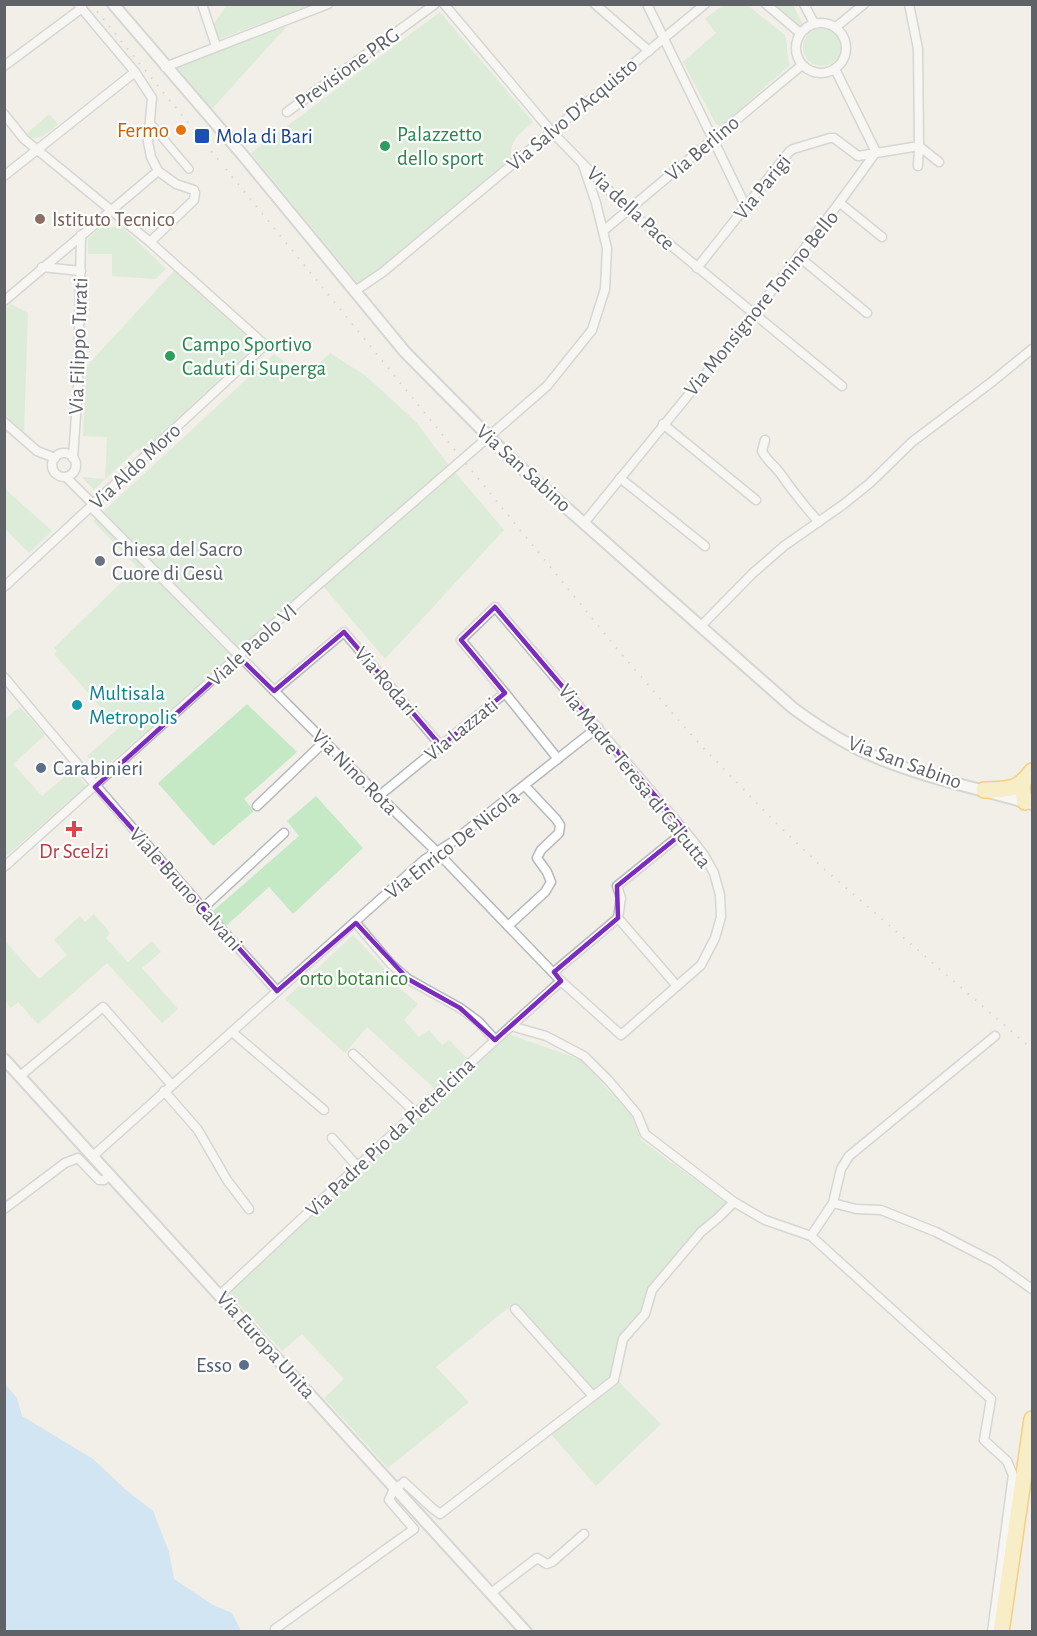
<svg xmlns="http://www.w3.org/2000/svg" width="1037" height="1636" font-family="'Alegreya Sans',sans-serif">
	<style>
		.green { fill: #c5e8c5 }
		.water { fill: #aadaff }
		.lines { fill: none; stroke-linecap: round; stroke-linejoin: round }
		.pedestrian-casing { stroke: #b5b8bc; stroke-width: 10 }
		.minor-casing { stroke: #b5b8bc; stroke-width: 11 }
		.tertiary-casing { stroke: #b5b8bc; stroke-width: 14 }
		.trunk-casing { stroke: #f9ab00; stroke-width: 18 }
		.pedestrian { stroke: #fff; stroke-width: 7 }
		.minor { stroke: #fff; stroke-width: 8 }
		.tertiary { stroke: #fff; stroke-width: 10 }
		.trunk { stroke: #feeaa1; stroke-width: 15 }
		.rail { stroke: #b6b7b8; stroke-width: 2; stroke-dasharray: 1.5 8; stroke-linecap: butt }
		.minor-bridge-casing { stroke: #b5b8bc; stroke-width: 11; stroke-linecap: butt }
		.minor-bridge { stroke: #fff; stroke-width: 8 }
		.marked { fill: none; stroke: #7b2cbf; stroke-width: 4.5; stroke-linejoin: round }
		.food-dot { fill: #e8710a; stroke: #fff; stroke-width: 2 }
		.transit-dot { fill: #1a4fb4; stroke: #fff; stroke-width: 2 }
		.leisure-dot { fill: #2e9e5b; stroke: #fff; stroke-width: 2 }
		.education-dot { fill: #8d6e63; stroke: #fff; stroke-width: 2 }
		.worship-dot { fill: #6b7280; stroke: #fff; stroke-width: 2 }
		.culture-dot { fill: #0f9aa8; stroke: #fff; stroke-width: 2 }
		.service-dot { fill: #5c6f8a; stroke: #fff; stroke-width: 2 }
		.health-dot { fill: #e0444e; stroke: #fff; stroke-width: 2 }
		.labels { text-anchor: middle; stroke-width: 4.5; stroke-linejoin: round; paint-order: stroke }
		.street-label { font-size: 21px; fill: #5f6368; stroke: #fff }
		.food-label { font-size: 21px; fill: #c56008; stroke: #fff; text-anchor: end }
		.leisure-label { font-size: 21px; fill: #27864d; stroke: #fff; text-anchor: start }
		.transit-label { font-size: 21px; fill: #164399; stroke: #fff; text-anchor: start }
		.education-label { font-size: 21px; fill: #785e54; stroke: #fff; text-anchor: start }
		.worship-label { font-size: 21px; fill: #5b616d; stroke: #fff; text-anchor: start }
		.culture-label { font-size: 21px; fill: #0d838f; stroke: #fff; text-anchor: start }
		.service-label { font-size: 21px; fill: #4e5e75; stroke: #fff; text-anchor: start }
		.health-label { font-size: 21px; fill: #be3a42; stroke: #fff }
		.park-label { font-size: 21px; fill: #348238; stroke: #fff }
	</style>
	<rect width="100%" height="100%" fill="#f1efe8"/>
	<g class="green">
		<polygon points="227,5 309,5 306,8 218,39 213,25"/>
		<path d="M747 5 785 35C788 45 786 55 790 65L721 126 716 124 683 62 716 33 705 19 723 5Z"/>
		<polygon points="773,5 793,5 803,25 800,28"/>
		<path d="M440 12 533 122C521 133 508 140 512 159L372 275 358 283 251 153Z"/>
		<polygon points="287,26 212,109 173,68"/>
		<circle cx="822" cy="47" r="19"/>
		<path d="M49 114 58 124C48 132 38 144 25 135Z"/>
		<polygon points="119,224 166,269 155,279 112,276 112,254 88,254 88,239 103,225 112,228"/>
		<polygon points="176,269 255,345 142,452 137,449 94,490 82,477 105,479 107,437 83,436 86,367"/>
		<polygon points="11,304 28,313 24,432 5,415 5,309"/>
		<polygon points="330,353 366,376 416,422 443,458 504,530 385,659 318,580 101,771 87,756 119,728 54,654 57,651 54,648 137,567 93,521 274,354 305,377"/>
		<polygon points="5,489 52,531 29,553 5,529"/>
		<polygon points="247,704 297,752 244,799 254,811 213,846 158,783"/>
		<polygon points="20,707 45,735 13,764 42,796 73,770 86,786 5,857 5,719"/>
		<polygon points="316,796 363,848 293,914 269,887 226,926 213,911 299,836 287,821"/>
		<polygon points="94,914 110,933 106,938 128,962 152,941 161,952 142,968 178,1009 162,1023 107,963 38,1024 18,1002 11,1008 5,1000 5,941 39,979 67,955 54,940 80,916 85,922"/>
		<polygon points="353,935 384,968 385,976 418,1004 404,1020 419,1037 429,1030 442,1045 449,1040 469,1060 435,1089 367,1027 345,1053 285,999"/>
		<polygon points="509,1034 581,1060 631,1115 641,1140 728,1204 699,1228 642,1312 619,1339 611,1378 593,1392 514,1303 436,1367 468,1401 468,1403 388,1468 324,1398 344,1379 302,1334 282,1351 229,1293"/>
		<polygon points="617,1380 661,1424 596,1486 551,1434"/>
	</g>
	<polygon class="water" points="4,1383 17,1398 22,1416 93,1459 125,1489 153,1511 169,1552 174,1579 213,1605 232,1613 241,1631 5,1631"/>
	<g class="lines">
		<g class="pedestrian-casing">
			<polyline id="pedestrian" points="150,123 189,169"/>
		</g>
		<g class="minor-casing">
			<g id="minor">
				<polyline points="78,4 135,72 152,98 148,142 151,157 158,171 176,184 194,190 195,193 194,200 150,242"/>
				<polyline points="202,4 216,46"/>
				<polyline points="444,4 551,131 628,210 842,386"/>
				<polyline points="595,4 649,51"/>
				<polyline points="647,4 746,207"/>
				<polyline points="766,4 800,33"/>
				<polyline points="804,4 814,23"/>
				<circle cx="821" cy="48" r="25"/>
				<polyline points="836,27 864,4"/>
				<polyline points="4,66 82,8"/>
				<polyline points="165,67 328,4"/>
				<polyline points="287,112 435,4"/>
				<polyline points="4,114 24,139 150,242 265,345 4,587"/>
				<polyline points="918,166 919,146 939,162"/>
				<polyline points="4,176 135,72"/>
				<polyline points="840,203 882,237"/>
				<polyline points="603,231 802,65"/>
				<polyline points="798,256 867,313"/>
				<polyline points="42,267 81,271"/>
				<polyline points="697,268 789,152 793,149 830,138 834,138 858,156 919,146 918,49 909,4"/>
				<polyline points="355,291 383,272 705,4"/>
				<polyline points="4,301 158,171"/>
				<polyline points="547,386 592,330 605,289 607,248 596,203 583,165"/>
				<polyline points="4,422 37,451 55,458"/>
				<polyline points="663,424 756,500"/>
				<path d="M765 440 762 451C767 461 773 464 780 473 792 490 804 506 819 522"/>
				<circle cx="64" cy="465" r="12"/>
				<polyline points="73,458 78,386 81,235"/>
				<polyline points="66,477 94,505"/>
				<polyline points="620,478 705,546"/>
				<polyline points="91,507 379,796 437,852 561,981 621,1035 701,965 715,938 721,917 720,895 714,873 704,855 685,831 495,607 461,640 505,693"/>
				<path d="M584 523C683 401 785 280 876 152L835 69"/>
				<polyline points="701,626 752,574 784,546 844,504 870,483 912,442 993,381 1032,349"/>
				<path d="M4 677C93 784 184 888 277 991"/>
				<polyline points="274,691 344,632 441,746"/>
				<polyline points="379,796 505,693 558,759"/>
				<polyline points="257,806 324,742"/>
				<polyline points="4,867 311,591"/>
				<polyline points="202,909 284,833"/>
				<polyline points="618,918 677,986"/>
				<polyline points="356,923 391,964 408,979 460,1008 479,1022 495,1040"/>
				<polyline points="508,926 545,892 551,882 547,872 537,858 541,850 559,833 560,825 556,819 525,786"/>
				<polyline points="554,972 618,918 621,898 617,886 685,831"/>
				<polyline points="511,1026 546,1036 584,1056 609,1081 637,1114 645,1134 734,1202 765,1220 811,1236 991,1399 984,1440 1007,1461 1013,1475 992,1632"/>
				<polyline points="232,1032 324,1110"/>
				<polyline points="353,1054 417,1114"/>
				<polyline points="20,1076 103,1007 171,1084"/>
				<polyline points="164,1091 198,1130 227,1180 249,1209"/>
				<polyline points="332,1138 357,1166"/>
				<polyline points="93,1156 424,860 451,843 598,727"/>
				<polyline points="833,1203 841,1169 849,1156 995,1036"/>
				<polyline points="4,1209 65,1163 78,1158 99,1180 104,1180 110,1174"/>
				<polyline points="811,1236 833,1203 856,1209 881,1210 936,1232 994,1262 1032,1289"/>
				<path d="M220 1295C333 1189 446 1084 561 981"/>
				<polyline points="515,1309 593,1396"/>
				<polyline points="491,1593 537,1558 547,1564 552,1562 584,1534"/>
				<polyline points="275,1629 414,1529 389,1500 393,1491 404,1482 432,1508 440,1514 614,1380 623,1339 645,1314 652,1290 701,1232 718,1218 734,1202"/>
			</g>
		</g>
		<g class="tertiary-casing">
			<g id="tertiary">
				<path d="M113 4 241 153 405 352 510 458 793 708C813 723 833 736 856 748 910 775 974 787 1032 804"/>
				<polyline points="4,1059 526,1632"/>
			</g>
		</g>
		<g class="trunk-casing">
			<g id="trunk">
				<polyline points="1023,783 1022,789 1025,802"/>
				<path d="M984 790C1009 789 1017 791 1032 771"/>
				<polyline points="1001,1632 1032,1419"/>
			</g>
		</g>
		<use href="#pedestrian" class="pedestrian"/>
		<use href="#minor" class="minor"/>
		<use href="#tertiary" class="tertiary"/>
		<use href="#trunk" class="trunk"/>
		<g class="rail">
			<polyline points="91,4 221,163"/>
			<polyline points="226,169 618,650 695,739 776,823 823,868 1032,1049"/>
		</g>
		<g class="minor-bridge-casing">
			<polyline id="minor-bridge" points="311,591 547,386"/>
		</g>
		<use href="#minor-bridge" class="minor-bridge"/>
	</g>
	<path d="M0 0H1037V1636H0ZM495 607 685 831 617 886 618 918 554 972 561 981 495 1040 460 1008 408 979 356 923 277 991 95 787 239 657 274 691 344 632 441 746 505 693 461 640Z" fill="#f1efe8" fill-opacity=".55" fill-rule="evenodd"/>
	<path class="marked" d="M495 607 685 831 617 886 618 918 554 972 561 981 495 1040 460 1008 408 979 356 923 277 991 95 787 239 657 274 691 344 632 441 746 505 693 461 640Z"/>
	<circle class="food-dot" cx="181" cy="130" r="6"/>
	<rect class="transit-dot" x="194" y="128" width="16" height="16" rx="3"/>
	<g class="leisure-dot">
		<circle cx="385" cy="146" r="6"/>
		<circle cx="170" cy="356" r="6"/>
	</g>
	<circle class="education-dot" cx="40" cy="219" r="6"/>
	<circle class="worship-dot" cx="100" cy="561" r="6"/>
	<circle class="culture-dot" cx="77" cy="705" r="6"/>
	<g class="service-dot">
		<circle cx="41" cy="768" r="6"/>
		<circle cx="244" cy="1365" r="6"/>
	</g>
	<path class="health-dot" d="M71 820h6v6h6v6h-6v6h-6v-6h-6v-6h6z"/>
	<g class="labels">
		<g class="street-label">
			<text transform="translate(347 68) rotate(-36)" y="7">Previsione PRG</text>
			<text transform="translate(572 114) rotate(-40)" y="7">Via Salvo D'Acquisto</text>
			<text transform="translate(702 148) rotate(-40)" y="7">Via Berlino</text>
			<text transform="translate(762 187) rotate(-51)" y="7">Via Parigi</text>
			<text transform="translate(631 208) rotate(43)" y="7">Via della Pace</text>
			<text transform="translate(761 303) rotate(-51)" y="7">Via Monsignore Tonino Bello</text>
			<text transform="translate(78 346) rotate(-88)" y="7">Via Filippo Turati</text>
			<text transform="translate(135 466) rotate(-43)" y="7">Via Aldo Moro</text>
			<text transform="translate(524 468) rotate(42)" y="7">Via San Sabino</text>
			<text transform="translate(252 645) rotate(-42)" y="7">Viale Paolo VI</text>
			<text transform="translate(386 681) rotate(49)" y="7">Via Rodari</text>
			<text transform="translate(461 729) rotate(-39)" y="7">Via Lazzati</text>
			<text transform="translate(905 762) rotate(20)" y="7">Via San Sabino</text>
			<text transform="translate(355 772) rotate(45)" y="7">Via Nino Rota</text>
			<text transform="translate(635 776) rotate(51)" y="7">Via Madre Teresa di Calcutta</text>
			<text transform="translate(452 844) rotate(-38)" y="7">Via Enrico De Nicola</text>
			<text transform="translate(186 889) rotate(48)" y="7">Viale Bruno Calvani</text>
			<text transform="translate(390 1137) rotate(-43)" y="7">Via Padre Pio da Pietrelcina</text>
			<text transform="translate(266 1345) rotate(48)" y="7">Via Europa Unita</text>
		</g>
		<g class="food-label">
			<text x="169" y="137">Fermo</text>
		</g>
		<g class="leisure-label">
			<text x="397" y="141">Palazzetto<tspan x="397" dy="24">dello sport</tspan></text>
			<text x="182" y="351">Campo Sportivo<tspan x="182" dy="24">Caduti di Superga</tspan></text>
		</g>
		<g class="transit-label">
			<text x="216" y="143">Mola di Bari</text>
		</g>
		<g class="education-label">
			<text x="52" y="226">Istituto Tecnico</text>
		</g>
		<g class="worship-label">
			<text x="112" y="556">Chiesa del Sacro<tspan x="112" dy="24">Cuore di Gesù</tspan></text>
		</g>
		<g class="culture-label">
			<text x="89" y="700">Multisala<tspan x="89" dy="24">Metropolis</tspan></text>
		</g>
		<g class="service-label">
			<text x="53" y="775">Carabinieri</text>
			<text x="232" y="1372" text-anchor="end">Esso</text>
		</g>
		<g class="health-label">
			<text x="74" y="858">Dr Scelzi</text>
		</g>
		<g class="park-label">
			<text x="354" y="985">orto botanico</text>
		</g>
	</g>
	<rect width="1037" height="1636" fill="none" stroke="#5f6368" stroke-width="12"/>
</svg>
